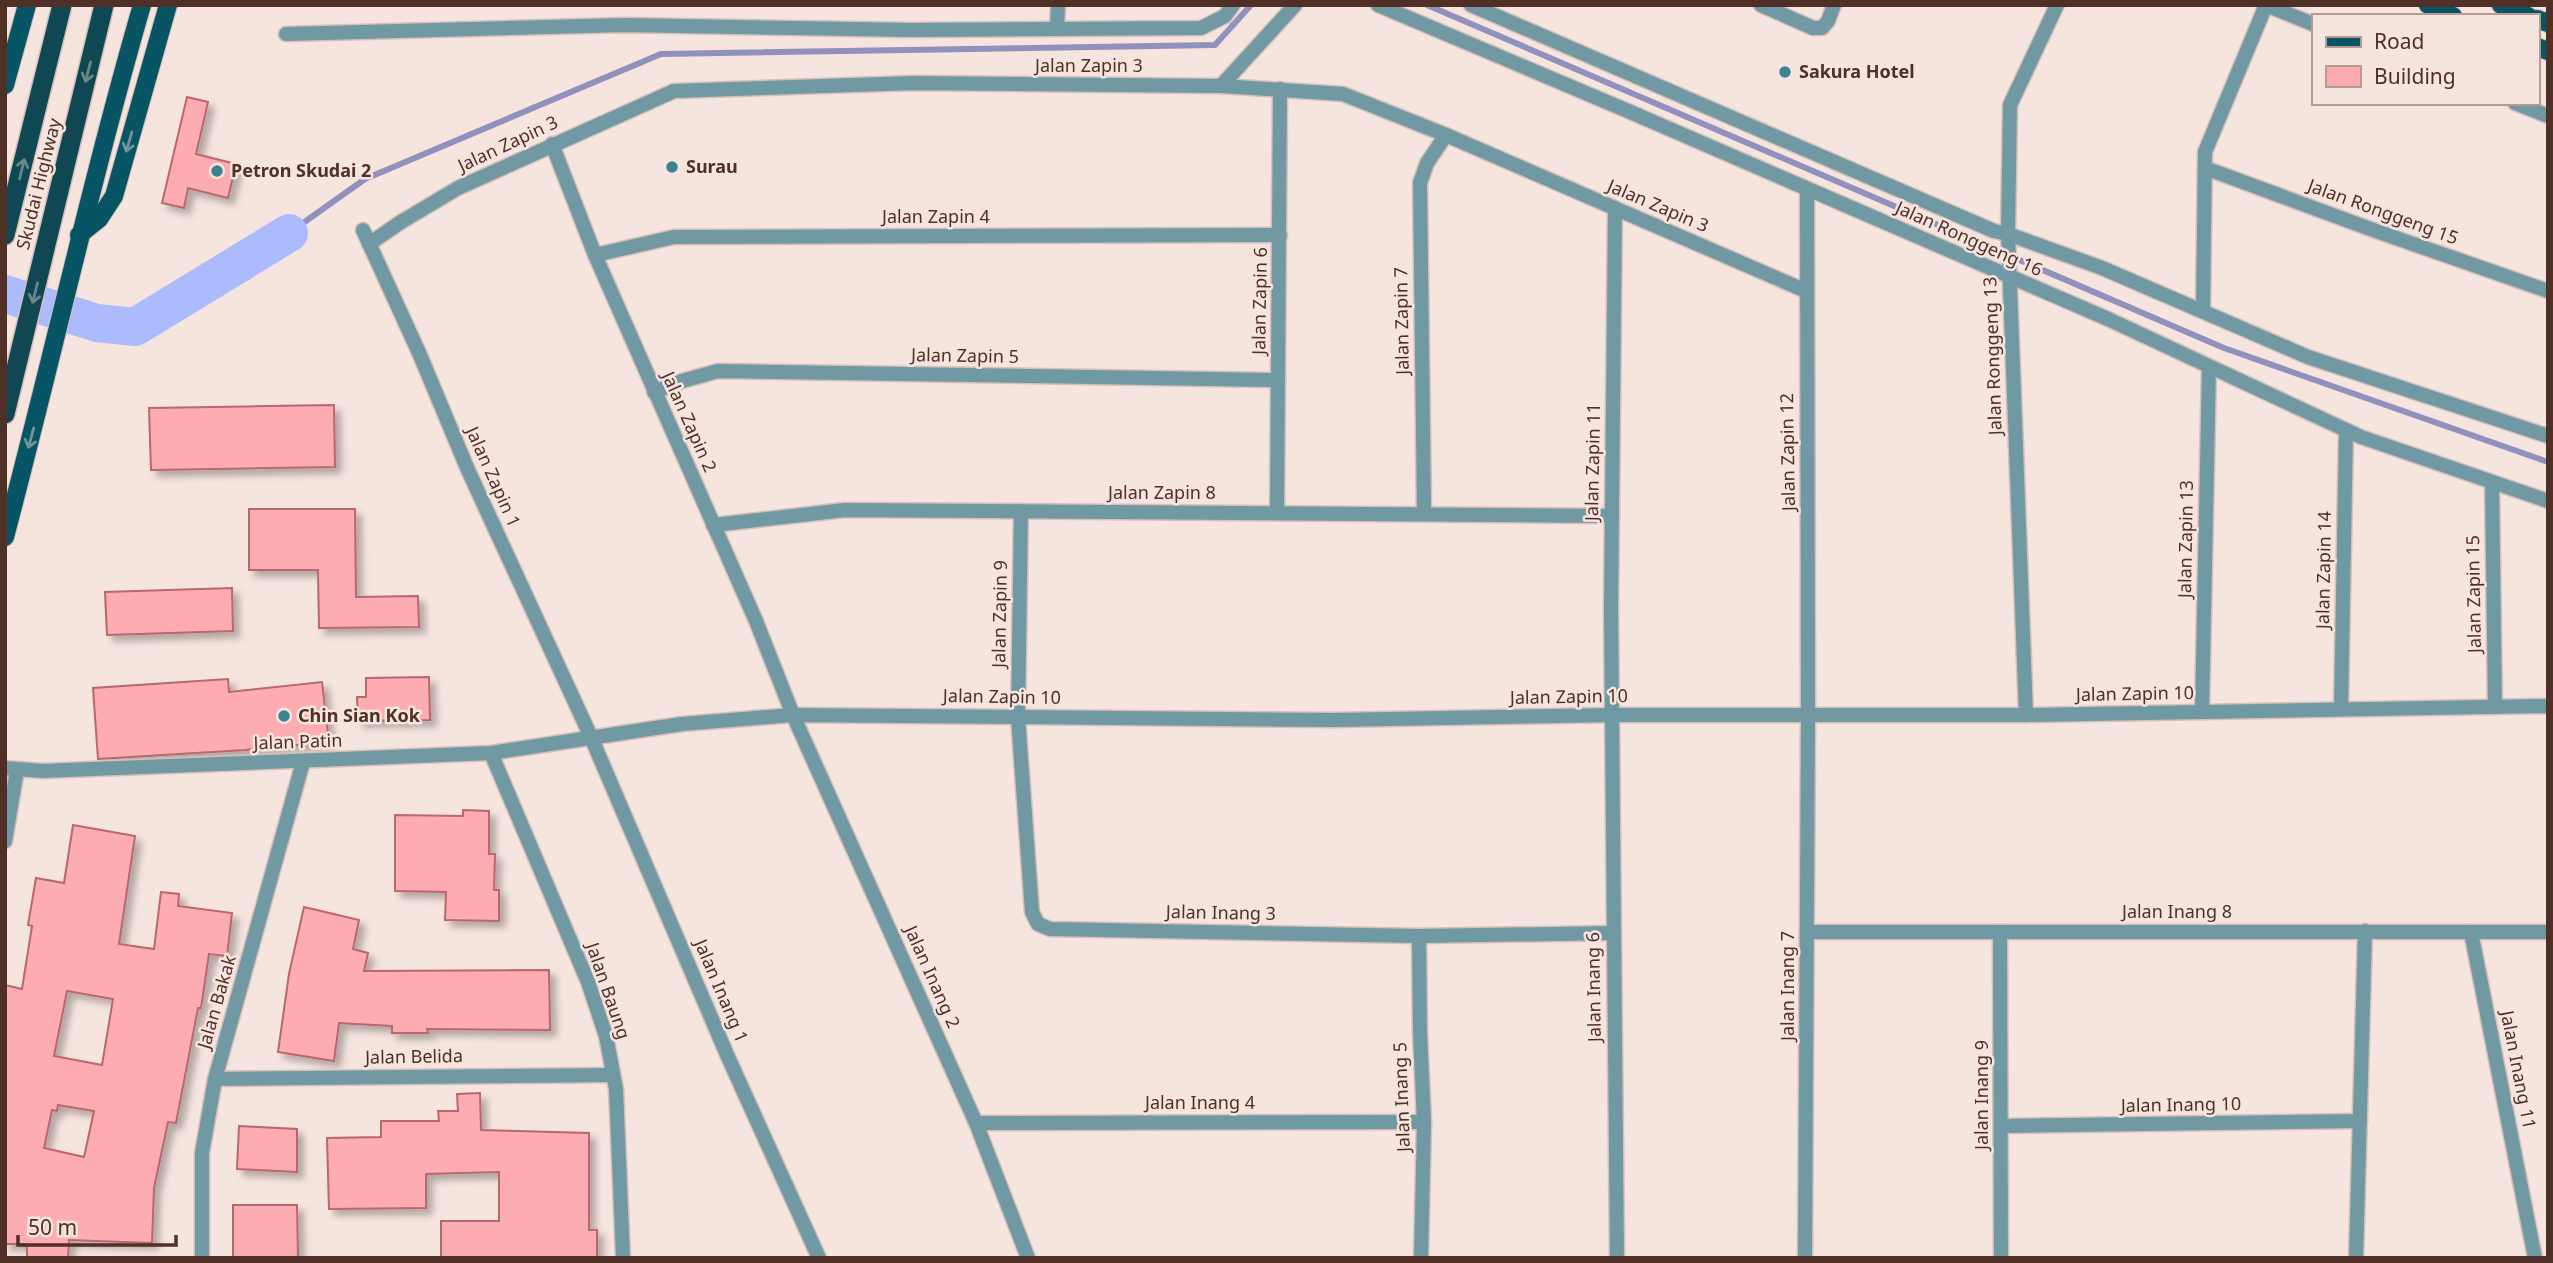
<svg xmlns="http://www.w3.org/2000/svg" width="2553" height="1263" font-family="'Noto Sans',sans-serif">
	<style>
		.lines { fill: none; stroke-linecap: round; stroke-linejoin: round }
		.stream { stroke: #9091bc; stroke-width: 6 }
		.river { stroke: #acbbfd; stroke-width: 38 }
		.building { fill: #fdacb1; stroke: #b8676e; stroke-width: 2; fill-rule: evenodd; filter: url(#shadow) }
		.minor-casing { stroke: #d5c0ba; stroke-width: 17 }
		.tertiary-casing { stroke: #d5c0ba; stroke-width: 17 }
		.primary-casing { stroke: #d5c0ba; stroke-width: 20 }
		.trunk-casing { stroke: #d5c0ba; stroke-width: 22 }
		.minor { stroke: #7199a4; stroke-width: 14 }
		.tertiary { stroke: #7199a4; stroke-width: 14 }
		.primary { stroke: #075564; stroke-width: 18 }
		.trunk { stroke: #0f4752; stroke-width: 19 }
		.oneway { stroke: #6b868a }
		.oneway2 { stroke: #73959b }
		.poi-dot { fill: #3d8090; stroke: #f6e4df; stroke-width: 2.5 }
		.labels { text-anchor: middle; stroke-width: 5; stroke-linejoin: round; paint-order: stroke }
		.street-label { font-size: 18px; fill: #502f26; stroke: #f6e4df }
		.poi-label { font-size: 18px; font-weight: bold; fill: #502f26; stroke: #f6e4df; text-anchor: start }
	</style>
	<defs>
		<filter id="shadow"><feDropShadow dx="6" dy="6" stdDeviation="3.5" flood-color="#0004"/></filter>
	</defs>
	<rect width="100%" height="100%" fill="#f6e4df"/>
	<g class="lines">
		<g class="stream">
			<polyline points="1427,5 2224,348 2548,462"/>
			<polyline points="289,233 365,179 661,54 1215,45 1251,5"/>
		</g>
		<polyline class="river" points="5,294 97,323 135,327 289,233"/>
	</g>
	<g class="building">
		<polygon points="187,97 208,102 196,154 236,164 228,198 188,188 184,208 162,203"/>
		<polygon points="334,405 335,467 151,470 149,408"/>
		<polygon points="249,509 355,509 356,597 418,596 419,627 319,628 318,570 249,570"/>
		<polygon points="232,588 233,631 107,635 105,592"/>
		<polygon points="429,677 430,720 358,721 357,697 366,697 366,678"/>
		<polygon points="228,679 229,692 322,682 329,742 245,750 98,759 93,688"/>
		<polygon points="463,810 489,811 489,854 495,854 494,890 499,890 499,921 445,920 446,892 395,891 395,815 463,816"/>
		<path d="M73 825 135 836 119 944 154 949 161 892 179 894 178 906 232 913 227 956 209 954 201 1008H198L176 1123 168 1122 154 1188 152 1243 69 1240 68 1258H27V1244H5V985L22 989 32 926 28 925 36 878 64 883ZM67 991 113 999 102 1065 54 1056ZM58 1105 94 1111 84 1157 44 1148 52 1110 57 1111Z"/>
		<polygon points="304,907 359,920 353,949 368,953 364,971 549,970 550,1030 427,1029 428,1033 392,1033 392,1026 339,1023 334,1061 278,1052 289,974"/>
		<polygon points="480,1093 481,1130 589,1133 589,1230 597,1230 597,1258 441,1258 441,1221 499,1221 499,1172 426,1174 426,1208 329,1209 327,1138 381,1137 381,1121 439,1121 438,1111 458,1111 457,1094"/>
		<polygon points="239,1126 297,1129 297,1172 237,1169"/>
		<polygon points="233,1205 297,1205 298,1258 233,1258"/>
	</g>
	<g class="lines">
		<g class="minor-casing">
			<g id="minor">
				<polyline points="1378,5 1628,111 2108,319 2361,437 2548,501"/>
				<polyline points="1471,5 1994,231 2008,234 2102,268 2308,357 2548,436"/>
				<polyline points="1761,5 1813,28 1822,28 1828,21 1834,5"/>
				<polyline points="1057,29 1058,5"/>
				<polyline points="286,34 624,25 911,30 1201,28 1225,16 1233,5"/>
				<polyline points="1221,86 1295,5"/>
				<polyline points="2515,103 2548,116"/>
				<polyline points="552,144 595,255 756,621 793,715 976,1123 1028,1258"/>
				<polyline points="2205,168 2376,231 2548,291"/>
				<polyline points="1615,208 1611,608 1617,1258"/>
				<polyline points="363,230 420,355 468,470 591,737 728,1057 819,1258"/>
				<polyline points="369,244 401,222 458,188 674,91 914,83 1221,86 1343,94 1446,135 1806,291"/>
				<polyline points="595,255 674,237 1280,235"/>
				<polyline points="2203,310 2205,152 2266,5 2313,24"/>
				<polyline points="654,392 682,381 718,371 1278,380"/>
				<polyline points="2492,482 2495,707"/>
				<polyline points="1021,511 1018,717 1032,912 1038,924 1050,929 1419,936 1613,933"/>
				<polyline points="1277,513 1280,89"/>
				<polyline points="1424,514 1420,183 1427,163 1446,135"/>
				<polyline points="713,525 845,510 1612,516"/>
				<polyline points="2341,709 2346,431"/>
				<polyline points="2202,712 2209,367"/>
				<polyline points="2026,715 2008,234 2010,105 2057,5"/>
				<polyline points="5,841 17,770"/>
				<polyline points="1807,932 2548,932"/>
				<polyline points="2000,932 2001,1258"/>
				<polyline points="2471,932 2535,1258"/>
				<polyline points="1419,936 1420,1032 1424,1122 1421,1258"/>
				<polyline points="215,1079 613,1075"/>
				<polyline points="976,1123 1424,1122"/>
				<polyline points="2002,1126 2360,1121"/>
				<polyline points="202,1258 202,1153 215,1079 303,762"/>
				<polyline points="1805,1258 1808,715 1807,189"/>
				<polyline points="2356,1258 2365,931"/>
			</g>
		</g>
		<g class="tertiary-casing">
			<g id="tertiary">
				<polyline points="491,753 588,982 606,1036 616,1089 623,1258"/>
				<polyline points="5,768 42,771 491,753 682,724 793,715 1334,720 1614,715 2026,715 2548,706"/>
			</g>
		</g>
		<g class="primary-casing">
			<g id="primary">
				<polyline points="2428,5 2453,16"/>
				<polyline points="2501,5 2528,16"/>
				<polyline points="2537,19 2548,23"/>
				<polyline points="2537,47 2548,51"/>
				<polyline points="5,85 27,5"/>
				<polyline points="79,235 99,219 114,196 168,5"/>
				<path d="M5 537C52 360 91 181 142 5"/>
			</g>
		</g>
		<g class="trunk-casing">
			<g id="trunk">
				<polyline points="5,235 62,5"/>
				<polyline points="5,414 104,5"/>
			</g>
		</g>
		<use href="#minor" class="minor"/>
		<use href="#tertiary" class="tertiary"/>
		<use href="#primary" class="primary"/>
		<use href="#trunk" class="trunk"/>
	</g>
	<defs><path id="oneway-shaft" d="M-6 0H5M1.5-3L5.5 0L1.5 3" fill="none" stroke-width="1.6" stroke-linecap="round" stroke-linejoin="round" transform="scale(1.75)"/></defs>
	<g class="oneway">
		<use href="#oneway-shaft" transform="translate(88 72) rotate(104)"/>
		<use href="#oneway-shaft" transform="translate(22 169) rotate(-76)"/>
		<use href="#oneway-shaft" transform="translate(35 293) rotate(104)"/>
	</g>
	<g class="oneway2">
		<use href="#oneway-shaft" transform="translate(129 142) rotate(106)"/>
		<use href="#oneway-shaft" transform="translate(31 438) rotate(105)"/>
	</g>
	<g class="poi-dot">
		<circle cx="1785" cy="72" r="7"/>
		<circle cx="672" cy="167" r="7"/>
		<circle cx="217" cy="171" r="7"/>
		<circle cx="284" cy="716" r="7"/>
	</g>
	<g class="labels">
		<g class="street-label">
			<text x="1089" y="72">Jalan Zapin 3</text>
			<text transform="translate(508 144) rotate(-25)" y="6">Jalan Zapin 3</text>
			<text transform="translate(39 184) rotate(-76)" y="6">Skudai Highway</text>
			<text transform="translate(1658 206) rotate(23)" y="6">Jalan Zapin 3</text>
			<text transform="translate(2383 212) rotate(20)" y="6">Jalan Ronggeng 15</text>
			<text x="936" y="223">Jalan Zapin 4</text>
			<text transform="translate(1969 239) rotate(24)" y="6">Jalan Ronggeng 16</text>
			<text transform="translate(1260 301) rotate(-89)" y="6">Jalan Zapin 6</text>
			<text transform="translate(1402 321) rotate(-91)" y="6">Jalan Zapin 7</text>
			<text transform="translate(965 356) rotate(1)" y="6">Jalan Zapin 5</text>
			<text transform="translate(1993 356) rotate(-92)" y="6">Jalan Ronggeng 13</text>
			<text transform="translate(689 422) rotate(66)" y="6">Jalan Zapin 2</text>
			<text transform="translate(1788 452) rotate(-91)" y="6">Jalan Zapin 12</text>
			<text transform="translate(1593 462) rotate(-89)" y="6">Jalan Zapin 11</text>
			<text transform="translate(493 477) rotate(66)" y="6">Jalan Zapin 1</text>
			<text x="1162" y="499">Jalan Zapin 8</text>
			<text transform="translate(2186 539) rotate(-89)" y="6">Jalan Zapin 13</text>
			<text transform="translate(2324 570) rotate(-89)" y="6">Jalan Zapin 14</text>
			<text transform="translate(2474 594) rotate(-91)" y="6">Jalan Zapin 15</text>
			<text transform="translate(1000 614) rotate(-89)" y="6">Jalan Zapin 9</text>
			<text transform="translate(2135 694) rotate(-1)" y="6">Jalan Zapin 10</text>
			<text transform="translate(1002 697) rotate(1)" y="6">Jalan Zapin 10</text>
			<text transform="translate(1569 697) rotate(-1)" y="6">Jalan Zapin 10</text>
			<text transform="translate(298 742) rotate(-2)" y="6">Jalan Patin</text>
			<text x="2177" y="918">Jalan Inang 8</text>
			<text transform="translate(1221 913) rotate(1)" y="6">Jalan Inang 3</text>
			<text transform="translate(932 977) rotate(66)" y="6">Jalan Inang 2</text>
			<text transform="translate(1788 986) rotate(-90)" y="6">Jalan Inang 7</text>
			<text transform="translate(1594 987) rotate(-91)" y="6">Jalan Inang 6</text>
			<text transform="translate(608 991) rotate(71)" y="6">Jalan Baung</text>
			<text transform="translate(721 991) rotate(67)" y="6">Jalan Inang 1</text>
			<text transform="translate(217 1002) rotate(-74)" y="6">Jalan Bakak</text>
			<text transform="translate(414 1057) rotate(-1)" y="6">Jalan Belida</text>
			<text transform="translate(2518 1070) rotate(79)" y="6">Jalan Inang 11</text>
			<text transform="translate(1982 1095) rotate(-90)" y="6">Jalan Inang 9</text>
			<text transform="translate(1402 1097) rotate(-92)" y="6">Jalan Inang 5</text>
			<text x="1200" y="1109">Jalan Inang 4</text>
			<text transform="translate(2181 1105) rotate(-1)" y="6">Jalan Inang 10</text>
		</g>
		<g class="poi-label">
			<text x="1799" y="78">Sakura Hotel</text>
			<text x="686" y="173">Surau</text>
			<text x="231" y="177">Petron Skudai 2</text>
			<text x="298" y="722">Chin Sian Kok</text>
		</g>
	</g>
	<rect width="2553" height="1263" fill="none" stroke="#502f26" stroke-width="14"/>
	<rect x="2312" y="14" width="228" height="91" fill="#f6e4df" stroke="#b49c95" stroke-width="2"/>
	<rect x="2326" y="37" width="35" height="10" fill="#075564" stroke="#b49c95" stroke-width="2"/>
	<text x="2374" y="49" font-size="21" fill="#502f26">Road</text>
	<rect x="2326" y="66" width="35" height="21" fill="#fdacb1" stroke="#b49c95" stroke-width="2"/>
	<text x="2374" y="84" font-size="21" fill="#502f26">Building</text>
	<path d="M18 1235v10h158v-10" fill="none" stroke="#502f26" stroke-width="3.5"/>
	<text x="28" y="1235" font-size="21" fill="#502f26" stroke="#f6e4df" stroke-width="5" paint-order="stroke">50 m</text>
</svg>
